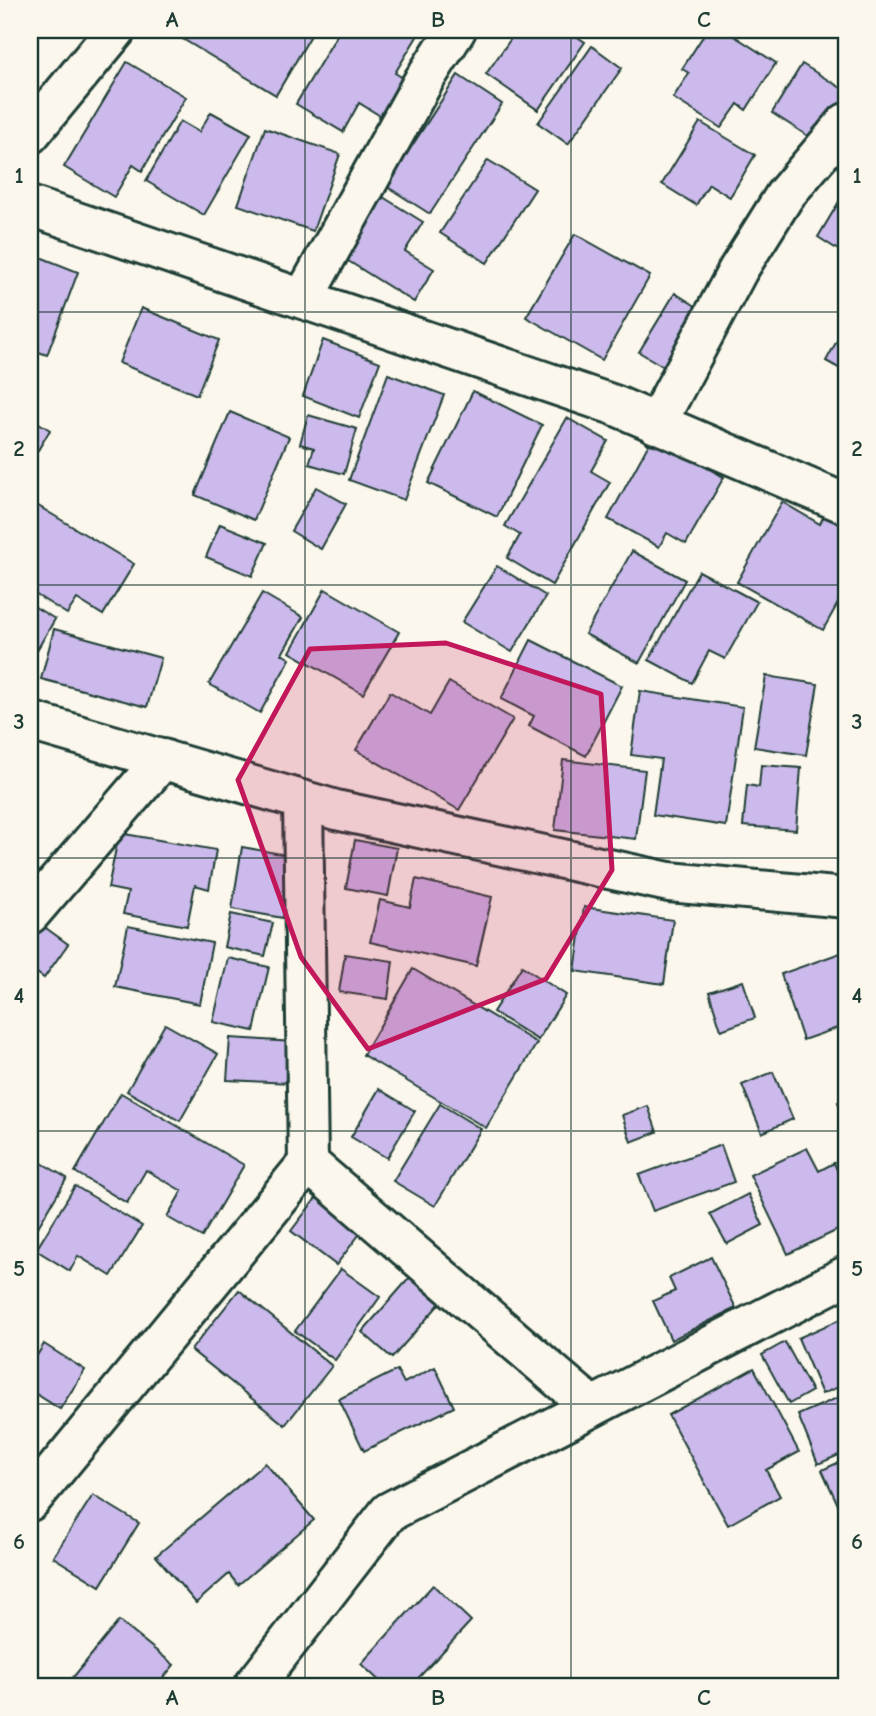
<svg xmlns="http://www.w3.org/2000/svg" width="876" height="1716" font-family="'Comic Neue',sans-serif">
	<style>
		.building { fill: #cbbaeb; stroke: #1f3d34; stroke-width: 2 }
		.lines { fill: none; stroke-linecap: round; stroke-linejoin: round }
		.minor-casing { stroke: #1f3d34; stroke-width: 44 }
		.minor { stroke: #fbf7ec; stroke-width: 38 }
		.marked { fill: #c2185b; fill-opacity: 0.2; stroke: #c2185b; stroke-width: 5; stroke-linejoin: round }
		.grid { fill: none; stroke: #1f3d34; stroke-width: 2; stroke-opacity: 0.55 }
		.neatline { fill: none; stroke: #1f3d34; stroke-width: 2.5 }
		.grid-label { font-size: 23px; text-anchor: middle; font-weight: bold; fill: #1f3d34 }
	</style>
	<rect width="100%" height="100%" fill="#fbf7ec"/>
	<filter id="ink" filterUnits="userSpaceOnUse"><feTurbulence type="fractalNoise" baseFrequency=".0143" numOctaves="2"/><feDisplacementMap in="SourceGraphic" scale="14" xChannelSelector="R" yChannelSelector="G"/><feConvolveMatrix kernelMatrix="1 2 1 2 8 2 1 2 1" color-interpolation-filters="sRGB"/></filter>
	<g filter="url(#ink)">
		<g class="building">
			<polygon points="180,30 298,30 310,37 276,95 176,35"/>
			<polygon points="340,30 421,30 395,73 410,82 387,120 359,103 343,132 296,104"/>
			<polygon points="517,30 567,30 585,42 538,110 486,74"/>
			<polygon points="707,30 725,30 776,63 746,110 738,104 721,128 673,98 689,73 682,69"/>
			<polygon points="592,46 622,68 568,144 538,123"/>
			<polygon points="127,62 186,97 142,171 133,165 114,197 64,167"/>
			<polygon points="802,64 846,91 846,106 822,145 772,113"/>
			<polygon points="458,75 502,104 430,214 386,186"/>
			<polygon points="211,112 251,134 204,215 146,181 180,121 199,132"/>
			<polygon points="700,122 755,155 730,197 709,184 696,205 662,184"/>
			<polygon points="265,128 340,154 313,231 238,205"/>
			<polygon points="488,160 535,189 487,263 440,233"/>
			<polygon points="846,190 846,255 818,237"/>
			<polygon points="383,197 423,222 405,251 434,269 414,302 345,259"/>
			<polygon points="575,234 650,276 602,360 526,317"/>
			<polygon points="30,253 78,272 47,355 30,349"/>
			<polygon points="675,293 710,315 674,373 639,352"/>
			<polygon points="141,308 219,340 197,395 119,363"/>
			<polygon points="846,324 846,372 826,361"/>
			<polygon points="323,340 380,362 359,418 303,396"/>
			<polygon points="388,374 444,395 404,500 349,480"/>
			<polygon points="473,391 542,425 497,517 428,483"/>
			<polygon points="230,412 289,437 254,520 195,495"/>
			<polygon points="308,415 357,429 344,474 309,464 314,448 300,444"/>
			<polygon points="31,418 50,430 38,450 30,445"/>
			<polygon points="567,418 608,441 591,471 610,482 552,585 507,558 520,535 505,526"/>
			<polygon points="652,438 724,477 686,544 667,533 659,547 608,519"/>
			<polygon points="316,487 346,504 321,549 291,531"/>
			<polygon points="30,501 134,564 103,615 77,599 67,614 30,591"/>
			<polygon points="782,502 820,524 826,511 846,522 846,589 823,630 737,582"/>
			<polygon points="220,524 267,543 252,576 206,557"/>
			<polygon points="632,551 685,580 639,663 585,634"/>
			<polygon points="497,566 546,596 512,652 462,622"/>
			<polygon points="699,571 757,602 725,659 709,651 692,683 649,660"/>
			<polygon points="325,589 399,632 363,694 290,652"/>
			<polygon points="262,593 303,617 282,654 290,659 260,713 209,684"/>
			<polygon points="30,604 55,619 30,662"/>
			<polygon points="54,629 161,658 147,707 41,679"/>
			<polygon points="531,640 622,686 586,756 529,726 534,716 501,699"/>
			<polygon points="766,676 818,684 806,755 754,747"/>
			<polygon points="449,682 513,719 459,810 356,750 390,692 430,715"/>
			<polygon points="640,691 743,707 726,826 653,815 661,759 631,755"/>
			<polygon points="563,760 645,770 636,839 555,830"/>
			<polygon points="761,765 801,768 796,830 743,826 747,785 759,787"/>
			<polygon points="119,833 216,850 209,889 195,885 187,926 123,914 128,892 108,888"/>
			<polygon points="355,840 397,848 388,896 346,888"/>
			<polygon points="242,847 293,856 283,918 232,909"/>
			<polygon points="416,879 492,897 476,966 370,942 380,900 410,907"/>
			<polygon points="584,907 673,920 664,984 575,971"/>
			<polygon points="231,914 273,923 265,956 224,947"/>
			<polygon points="32,918 68,944 44,978 30,968 30,921"/>
			<polygon points="128,926 212,943 200,1004 115,987"/>
			<polygon points="846,951 846,1025 803,1040 781,974"/>
			<polygon points="345,954 393,961 388,999 339,992"/>
			<polygon points="228,958 269,967 254,1031 213,1022"/>
			<polygon points="522,966 566,995 538,1040 493,1012"/>
			<polygon points="413,969 537,1043 486,1128 363,1055"/>
			<polygon points="743,981 755,1018 721,1030 709,992"/>
			<polygon points="165,1024 218,1054 180,1121 127,1091"/>
			<polygon points="230,1038 295,1042 292,1083 227,1080"/>
			<polygon points="773,1072 793,1119 762,1133 742,1085"/>
			<polygon points="379,1089 415,1111 387,1158 351,1137"/>
			<polygon points="121,1093 244,1165 202,1237 167,1217 182,1191 146,1170 127,1203 75,1172"/>
			<polygon points="846,1099 846,1125 838,1102"/>
			<polygon points="440,1104 481,1129 435,1206 393,1181"/>
			<polygon points="648,1106 657,1132 631,1142 622,1115"/>
			<polygon points="721,1145 734,1182 653,1211 639,1175"/>
			<polygon points="807,1148 819,1171 834,1163 846,1190 846,1226 788,1254 750,1175"/>
			<polygon points="30,1156 67,1178 32,1237 30,1236"/>
			<polygon points="75,1186 142,1226 111,1276 78,1256 70,1271 36,1250"/>
			<polygon points="748,1194 763,1225 727,1244 710,1214"/>
			<polygon points="317,1197 362,1231 336,1265 291,1231"/>
			<polygon points="711,1257 736,1308 671,1340 653,1301 675,1291 669,1278"/>
			<polygon points="341,1269 380,1297 335,1360 295,1331"/>
			<polygon points="412,1275 442,1301 392,1358 362,1332"/>
			<polygon points="239,1290 332,1366 285,1425 191,1350"/>
			<polygon points="843,1318 846,1327 846,1384 822,1394 798,1338"/>
			<polygon points="785,1342 812,1391 789,1404 762,1355"/>
			<polygon points="44,1344 85,1370 60,1409 30,1390 30,1367"/>
			<polygon points="435,1367 454,1407 364,1451 339,1399 397,1370 404,1383"/>
			<polygon points="754,1368 799,1452 766,1470 780,1496 728,1525 668,1415"/>
			<polygon points="846,1394 846,1452 818,1464 798,1415"/>
			<polygon points="846,1459 846,1517 844,1518 822,1470"/>
			<polygon points="265,1463 314,1520 238,1585 229,1574 196,1603 156,1556"/>
			<polygon points="93,1495 139,1523 100,1586 53,1557"/>
			<polygon points="433,1585 471,1621 411,1686 385,1686 361,1664"/>
			<polygon points="119,1621 174,1665 157,1686 66,1686"/>
		</g>
		<g class="lines">
			<g class="minor-casing">
				<g id="minor">
					<polyline points="30,134 116,30"/>
					<polyline points="30,206 614,405 846,504"/>
					<polyline points="303,299 424,80 456,30"/>
					<polyline points="656,424 738,270 785,195 846,123"/>
					<polyline points="30,721 336,810 669,882 846,898"/>
					<polyline points="303,801 308,1163"/>
					<polyline points="30,914 163,759"/>
					<polyline points="30,1501 308,1163 592,1407"/>
					<polyline points="254,1686 389,1512 846,1276"/>
				</g>
			</g>
			<use href="#minor" class="minor"/>
		</g>
	</g>
	<path class="marked" d="M446 643 601 694 612 870 546 979 368 1049 301 957 238 780 310 649Z"/>
	<path class="grid" d="M305 30V1686M571 30V1686M30 312H846M30 585H846M30 858H846M30 1131H846M30 1404H846"/>
	<rect width="876" height="1716" fill="none" stroke="#fbf7ec" stroke-width="77"/>
	<rect x="38" y="38" width="800" height="1640" class="neatline"/>
	<g class="grid-label">
		<text x="172" y="27">A</text>
		<text x="438" y="27">B</text>
		<text x="704" y="27">C</text>
		<text x="19" y="183">1</text>
		<text x="857" y="183">1</text>
		<text x="19" y="456">2</text>
		<text x="857" y="456">2</text>
		<text x="19" y="729">3</text>
		<text x="857" y="729">3</text>
		<text x="19" y="1003">4</text>
		<text x="857" y="1003">4</text>
		<text x="19" y="1276">5</text>
		<text x="857" y="1276">5</text>
		<text x="19" y="1549">6</text>
		<text x="857" y="1549">6</text>
		<text x="172" y="1705">A</text>
		<text x="438" y="1705">B</text>
		<text x="704" y="1705">C</text>
	</g>
</svg>
